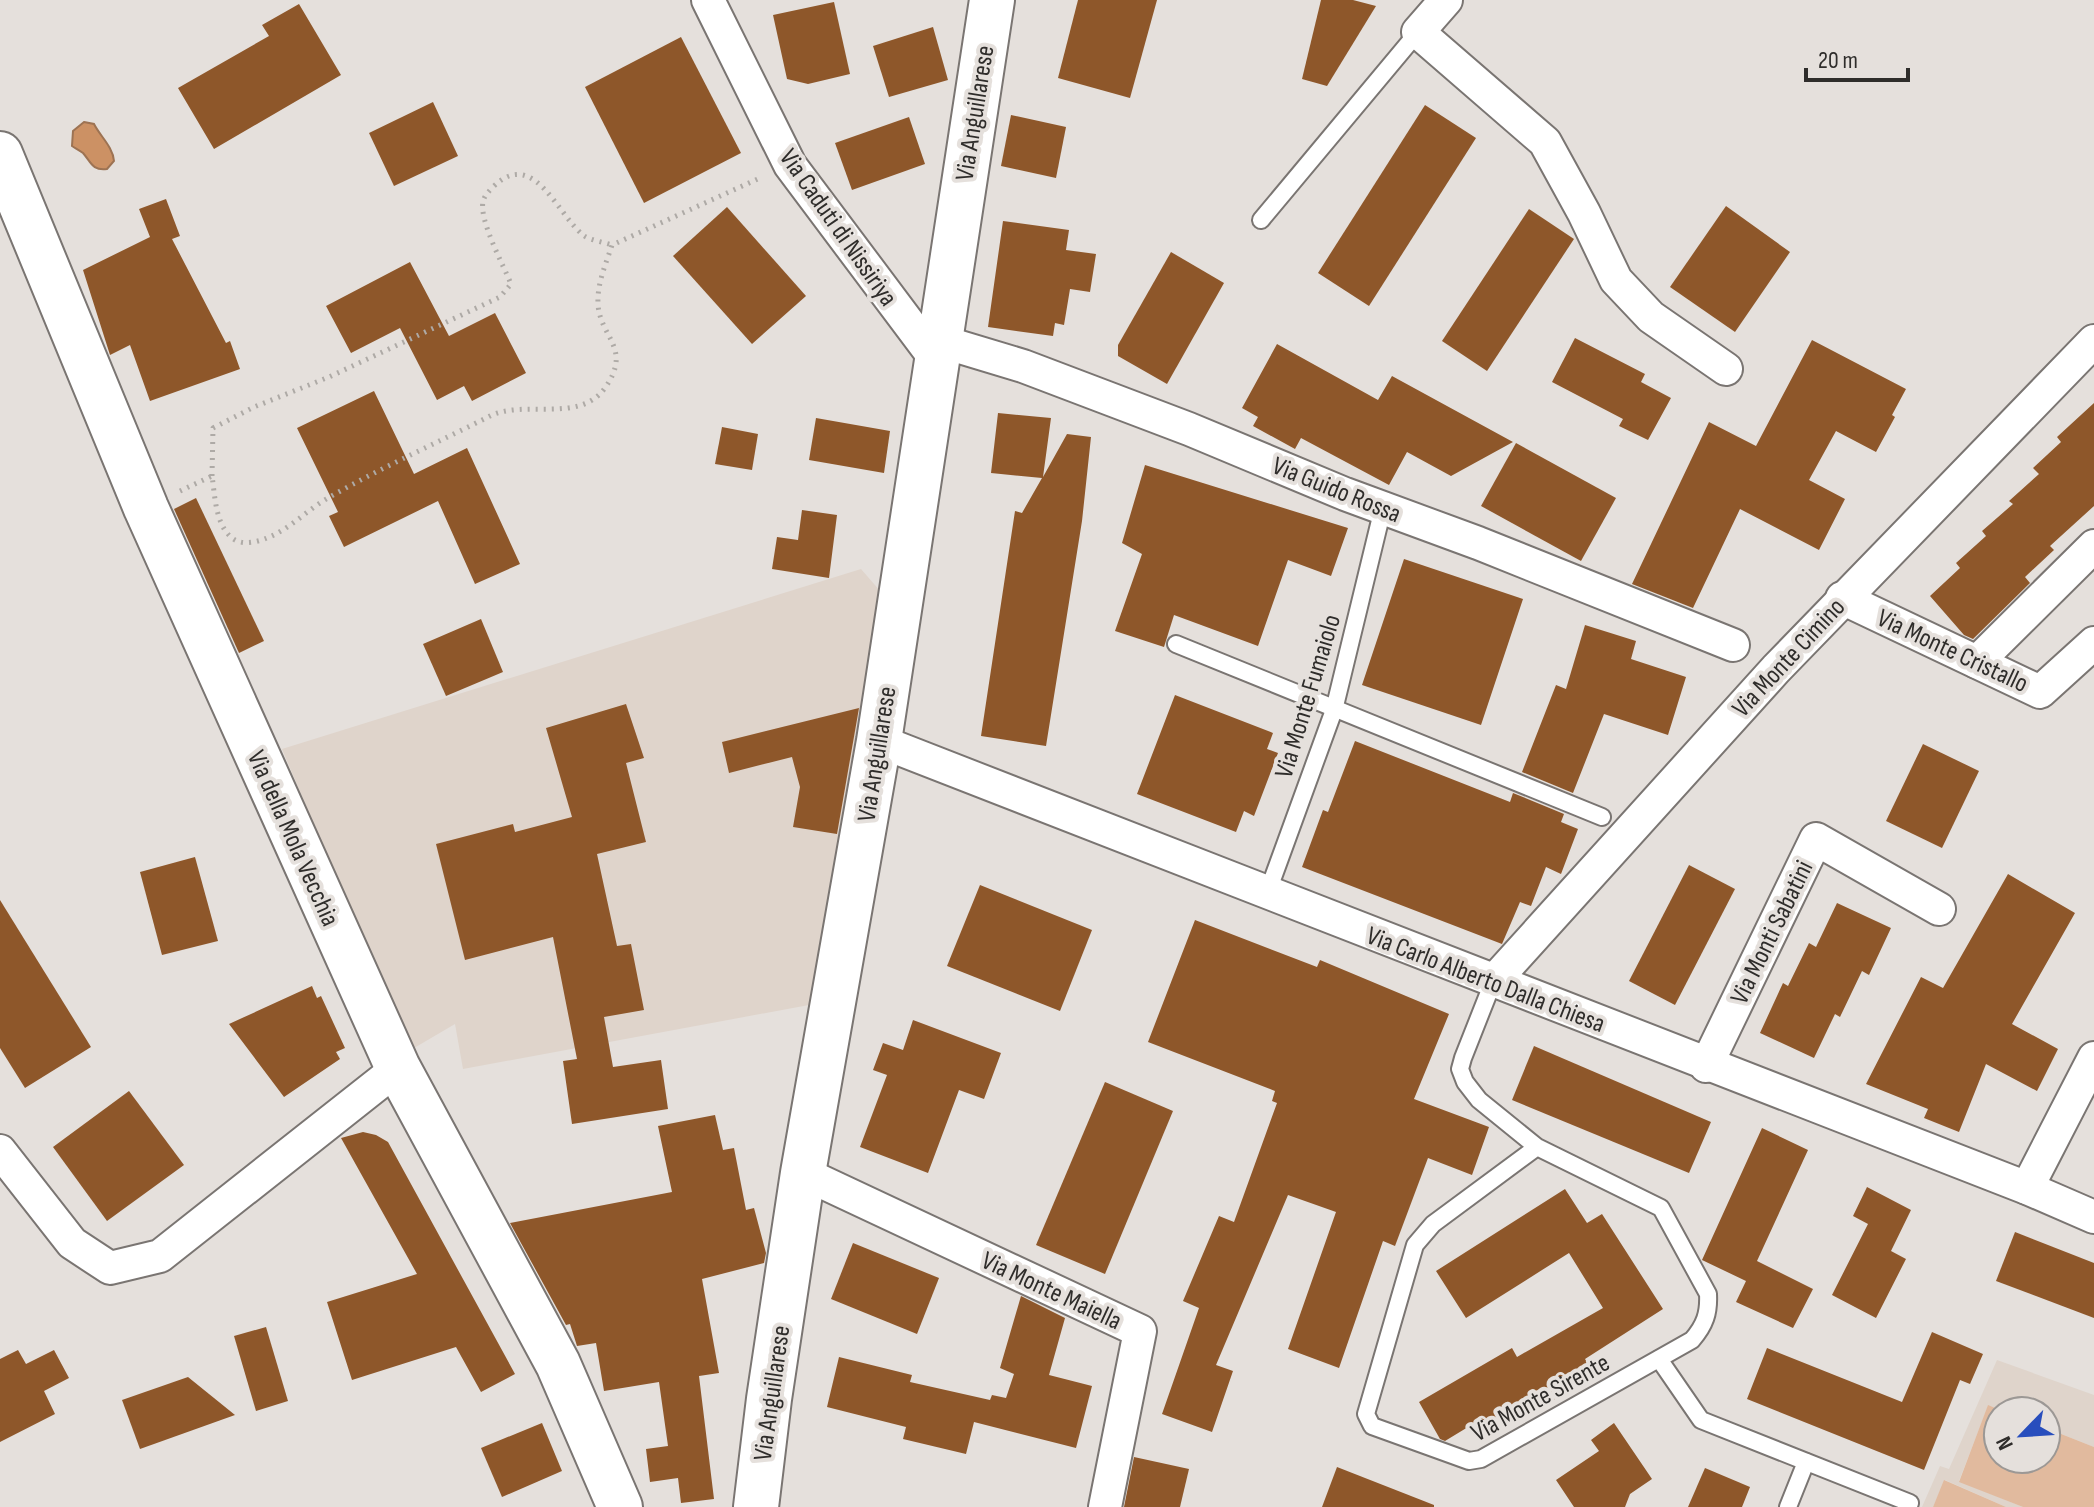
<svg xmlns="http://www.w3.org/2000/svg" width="2094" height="1507" font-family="'Sofia Sans Condensed',sans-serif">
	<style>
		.built { fill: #dfd4cb }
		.park { fill: #e1ba9e }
		.water { fill: #cc9164; stroke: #9d7353; stroke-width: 2 }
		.building { fill: #8e572a }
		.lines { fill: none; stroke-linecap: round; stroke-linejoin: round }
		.lane-casing { stroke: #7a7572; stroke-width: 20 }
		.street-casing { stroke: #7a7572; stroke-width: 36 }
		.secondary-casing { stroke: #7a7572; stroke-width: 48 }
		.path { stroke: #aeaaa6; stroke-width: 5; stroke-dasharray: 2 6; stroke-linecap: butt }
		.lane { stroke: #fff; stroke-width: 16 }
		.street { stroke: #fff; stroke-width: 32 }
		.secondary { stroke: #fff; stroke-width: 44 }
		.labels { text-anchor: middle; stroke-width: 8; stroke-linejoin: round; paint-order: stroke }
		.street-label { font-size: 26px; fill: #2f2d2b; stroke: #e5e0dc }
	</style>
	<rect width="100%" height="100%" fill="#e5e0dc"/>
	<g class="built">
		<polygon points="861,569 881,592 809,1005 463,1069 455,1024 409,1051 282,749"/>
		<polygon points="1997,1360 2094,1395 2094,1447 2046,1428 2046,1411 2002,1411 1988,1406 1959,1481 2023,1507 2006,1507 1945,1480 1933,1507 1922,1507 1940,1466 1949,1469"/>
	</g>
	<g class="park">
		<polygon points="1988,1405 2002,1411 1998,1411 1998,1459 2046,1459 2046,1428 2094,1447 2094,1507 2023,1507 1959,1482"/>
		<polygon points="1944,1480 1951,1483 2006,1507 1933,1507"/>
	</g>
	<path class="water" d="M84 122 94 124C100 136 113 147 114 161L107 169C92 171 91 162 83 153 79 150 75 148 72 146L73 131Z"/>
	<g class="building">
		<polygon points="1078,0 1157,0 1130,98 1058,78"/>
		<polygon points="1321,0 1353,0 1376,6 1327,86 1302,79"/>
		<polygon points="834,2 850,74 808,84 787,79 773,15"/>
		<polygon points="299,4 341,75 214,149 178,88 269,36 262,25"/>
		<polygon points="933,27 948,80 889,97 873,46"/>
		<polygon points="681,37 741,153 644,203 585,87"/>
		<polygon points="433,102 458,156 394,186 369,133"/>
		<polygon points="1425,105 1476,138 1369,306 1318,273"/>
		<polygon points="1011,115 1066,127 1056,178 1001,166"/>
		<polygon points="909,117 925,164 852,190 835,143"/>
		<polygon points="166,199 180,236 172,239 226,343 230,341 240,369 150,401 130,345 110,355 83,270 150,237 139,209"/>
		<polygon points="1726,206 1790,252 1735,332 1670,287"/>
		<polygon points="727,207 806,296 752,344 673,256"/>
		<polygon points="1529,209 1574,239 1487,371 1442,341"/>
		<polygon points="1003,221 1069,230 1066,250 1096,254 1090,292 1070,289 1064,325 1055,323 1053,336 988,327"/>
		<polygon points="1171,252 1224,283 1167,384 1118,356 1118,345"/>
		<polygon points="410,262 449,336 495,313 526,373 472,401 464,386 437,400 400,328 351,353 326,306"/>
		<polygon points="1575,338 1645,374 1641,382 1671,398 1648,440 1619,426 1623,419 1552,382"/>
		<polygon points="1812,340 1906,389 1892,415 1895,417 1876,452 1836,431 1809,480 1845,499 1819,550 1740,509 1693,608 1632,584 1709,422 1756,446"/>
		<polygon points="1277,344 1378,400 1392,376 1513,442 1451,476 1407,452 1389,485 1301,438 1295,449 1253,426 1258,417 1242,408"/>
		<polygon points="374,391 414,474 467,448 520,564 475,584 438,501 344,547 329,516 338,512 297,428"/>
		<polygon points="2094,403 2094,506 2050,546 2054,550 2025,577 2030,583 1973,639 1964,635 1930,596 1960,568 1956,563 1986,536 1982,531 2013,504 2009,501 2039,474 2033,468 2061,442 2057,437"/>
		<polygon points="998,413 1051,418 1043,477 1067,434 1091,437 1082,521 1046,746 981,736 1015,511 1022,513 1042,478 991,473"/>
		<polygon points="816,418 890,431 884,473 809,460"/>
		<polygon points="722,427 758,434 752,470 715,464"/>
		<polygon points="1516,443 1616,498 1581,561 1481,506"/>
		<polygon points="1145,465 1348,528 1331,576 1288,560 1258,646 1174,615 1164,647 1115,631 1142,554 1122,543"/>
		<polygon points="196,498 264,641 239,653 174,509"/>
		<polygon points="802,510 837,515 829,578 772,569 777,537 798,540"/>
		<polygon points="1404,559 1523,599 1481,725 1362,685"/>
		<polygon points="481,619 503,672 446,696 423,644"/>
		<polygon points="1585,625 1636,641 1631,659 1686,677 1668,735 1604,714 1573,793 1522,772 1556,685 1566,689"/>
		<polygon points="1175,695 1273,733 1267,749 1278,753 1254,816 1244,811 1236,832 1137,794"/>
		<polygon points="626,704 644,758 626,763 646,842 597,854 617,946 631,944 644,1010 604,1017 613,1067 661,1060 668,1109 572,1124 563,1061 577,1059 553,937 465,960 436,844 513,824 515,832 572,817 546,728"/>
		<polygon points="859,708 837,834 793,827 800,787 792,757 729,773 722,742"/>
		<polygon points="1355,741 1510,802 1513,793 1564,814 1561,822 1578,829 1561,874 1546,867 1531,906 1520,902 1502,944 1302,867 1323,810 1328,812"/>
		<polygon points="1923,744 1979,771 1942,848 1886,821"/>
		<polygon points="195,857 218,941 162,955 140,872"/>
		<polygon points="1689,865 1735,889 1675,1005 1629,981"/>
		<polygon points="2008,874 2075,913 2012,1024 2058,1049 2037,1091 1986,1064 1959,1132 1924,1118 1928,1109 1866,1084 1921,977 1943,988"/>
		<polygon points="980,885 1092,930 1060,1011 947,966"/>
		<polygon points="0,900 91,1047 25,1088 0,1048"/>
		<polygon points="1837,903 1891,928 1869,975 1862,971 1840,1017 1835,1014 1814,1058 1760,1033 1783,983 1788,986 1809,943 1816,947"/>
		<polygon points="1195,920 1317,967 1320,960 1449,1014 1414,1099 1489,1127 1472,1175 1428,1158 1395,1246 1383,1241 1339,1368 1288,1349 1336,1212 1288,1195 1216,1365 1233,1371 1212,1432 1162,1414 1199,1308 1183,1301 1219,1216 1234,1222 1277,1103 1272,1101 1275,1091 1148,1042"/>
		<polygon points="312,986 317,998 321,996 345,1048 336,1052 340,1059 284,1097 229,1024"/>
		<polygon points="913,1020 1001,1053 984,1099 959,1090 928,1173 860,1147 887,1075 873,1070 883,1043 903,1050"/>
		<polygon points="1534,1046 1711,1122 1689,1173 1512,1100"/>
		<polygon points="1105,1082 1173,1111 1105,1274 1036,1245"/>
		<polygon points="129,1091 184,1165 107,1221 53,1147"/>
		<polygon points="715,1115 723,1150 734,1148 746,1210 754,1208 766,1253 764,1263 702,1279 719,1373 699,1376 714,1499 681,1503 678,1478 650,1482 646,1449 668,1446 659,1382 604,1391 596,1343 577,1346 570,1324 566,1325 510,1223 672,1192 658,1126"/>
		<polygon points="1762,1128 1808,1150 1757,1261 1813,1289 1793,1328 1736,1302 1746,1281 1702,1260"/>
		<polygon points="363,1132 376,1135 388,1142 515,1374 481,1392 456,1347 352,1380 327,1302 417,1274 341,1138"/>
		<polygon points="1867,1187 1911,1210 1891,1251 1906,1259 1876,1318 1832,1295 1868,1224 1853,1216"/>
		<polygon points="1565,1189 1587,1223 1602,1214 1663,1309 1585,1359 1593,1373 1588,1376 1590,1379 1531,1413 1527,1406 1479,1434 1473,1424 1445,1441 1440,1439 1419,1402 1512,1348 1517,1357 1603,1308 1569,1253 1466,1318 1436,1271"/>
		<polygon points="2015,1232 2094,1263 2094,1318 1996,1281"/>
		<polygon points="853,1243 939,1278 917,1334 831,1299"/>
		<polygon points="1021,1296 1065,1318 1049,1375 1092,1386 1076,1448 974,1422 966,1454 903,1439 906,1427 827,1407 839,1357 912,1375 910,1382 990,1400 992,1395 1006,1398 1014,1374 1000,1368"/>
		<polygon points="266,1327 288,1401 256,1411 234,1336"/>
		<polygon points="1932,1332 1983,1354 1970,1384 1960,1380 1924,1470 1747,1399 1767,1348 1902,1402"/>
		<polygon points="18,1350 26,1364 54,1350 69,1378 44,1391 55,1414 0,1442 0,1359"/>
		<polygon points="188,1377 235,1415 140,1449 122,1400"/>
		<polygon points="542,1423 562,1471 502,1497 481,1448"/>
		<polygon points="1614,1423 1652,1479 1630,1494 1625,1507 1574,1507 1556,1480 1599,1451 1591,1440"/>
		<polygon points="1134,1457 1189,1469 1180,1507 1124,1507"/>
		<polygon points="1337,1467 1434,1505 1434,1507 1322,1507"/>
		<polygon points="1705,1468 1750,1487 1742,1507 1688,1507"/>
	</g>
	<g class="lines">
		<g class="lane-casing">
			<g id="lane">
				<polyline points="1261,220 1418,32"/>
				<polyline points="1176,644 1602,817"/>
				<polyline points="1267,894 1334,710 1383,508"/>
				<path d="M1493 982 1463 1058 1460 1069 1465 1082 1479 1100 1537 1147 1661 1208 1708 1294C1709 1313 1705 1325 1692 1340L1481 1459 1469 1461 1372 1426 1366 1414 1415 1245 1433 1224 1537 1147"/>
				<polyline points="1659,1359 1701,1420 1910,1503"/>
				<polyline points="1788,1507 1806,1462"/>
			</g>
		</g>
		<g class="street-casing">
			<g id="street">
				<polyline points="708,0 790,165 937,361"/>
				<polyline points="1446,0 1418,32 1545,142 1584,213 1616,280 1651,317 1726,369"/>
				<polyline points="940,341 1023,366 1189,429 1345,494 1478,543 1733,645"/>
				<polyline points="1842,598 2040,692 2094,643"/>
				<polyline points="1977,662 2094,546"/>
				<polyline points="879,741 2027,1188 2094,1217"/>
				<polyline points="1493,982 1776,669 2094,341"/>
				<polyline points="1706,1066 1816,839 1939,909"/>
				<polyline points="0,1151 72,1243 110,1268 160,1256 398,1068"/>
				<polyline points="803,1173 1140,1331 1105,1507"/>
				<polyline points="2027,1188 2094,1058"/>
			</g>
		</g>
		<g class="secondary-casing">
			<g id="secondary">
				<polyline points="0,154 146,508 398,1068 558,1364 620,1507"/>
				<polyline points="756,1507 769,1399 803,1173 879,741 992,0"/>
			</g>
		</g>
		<g class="path">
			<path d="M212 476 213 428 254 407 329 377 500 297 511 284C503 264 479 221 483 201 485 195 489 191 494 186 534 148 557 214 583 235 589 240 603 242 612 245"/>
			<path d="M180 491 212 476C215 495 215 524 232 538 242 546 257 542 267 538 290 529 307 510 328 498 380 468 437 443 490 416 524 399 579 424 605 388 633 348 600 338 598 304 597 283 606 264 612 245L760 178"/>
		</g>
		<use href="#lane" class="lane"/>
		<use href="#street" class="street"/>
		<use href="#secondary" class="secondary"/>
	</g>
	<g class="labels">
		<g class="street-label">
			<text transform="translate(974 113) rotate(-81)" y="9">Via Anguillarese</text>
			<text transform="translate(839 227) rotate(55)" y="9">Via Caduti di Nissiriya</text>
			<text transform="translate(1337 489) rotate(22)" y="9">Via Guido Rossa</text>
			<text transform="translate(1953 650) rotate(25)" y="9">Via Monte Cristallo</text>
			<text transform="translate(1788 657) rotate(-47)" y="9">Via Monte Cimino</text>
			<text transform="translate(1307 696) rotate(-73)" y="9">Via Monte Fumaiolo</text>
			<text transform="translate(876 754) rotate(-81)" y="9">Via Anguillarese</text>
			<text transform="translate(294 838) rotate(66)" y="9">Via della Mola Vecchia</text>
			<text transform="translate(1771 932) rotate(-64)" y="9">Via Monti Sabatini</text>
			<text transform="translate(1486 979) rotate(21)" y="9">Via Carlo Alberto Dalla Chiesa</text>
			<text transform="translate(1052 1290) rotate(25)" y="9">Via Monte Maiella</text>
			<text transform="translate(771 1393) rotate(-82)" y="9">Via Anguillarese</text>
			<text transform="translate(1540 1397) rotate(-29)" y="9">Via Monte Sirente</text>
		</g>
	</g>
	<g transform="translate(2022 1435) rotate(245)"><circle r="38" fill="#e5e0dc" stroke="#9c9895" stroke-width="2"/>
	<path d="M0-6L14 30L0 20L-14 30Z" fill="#284ebd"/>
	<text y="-12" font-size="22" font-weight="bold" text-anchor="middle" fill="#2f2d2b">N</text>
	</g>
	<path d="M1806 68v12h102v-12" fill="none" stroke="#2f2d2b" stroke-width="4"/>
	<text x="1818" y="68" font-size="24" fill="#2f2d2b" stroke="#e5e0dc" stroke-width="6" paint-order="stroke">20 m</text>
</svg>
